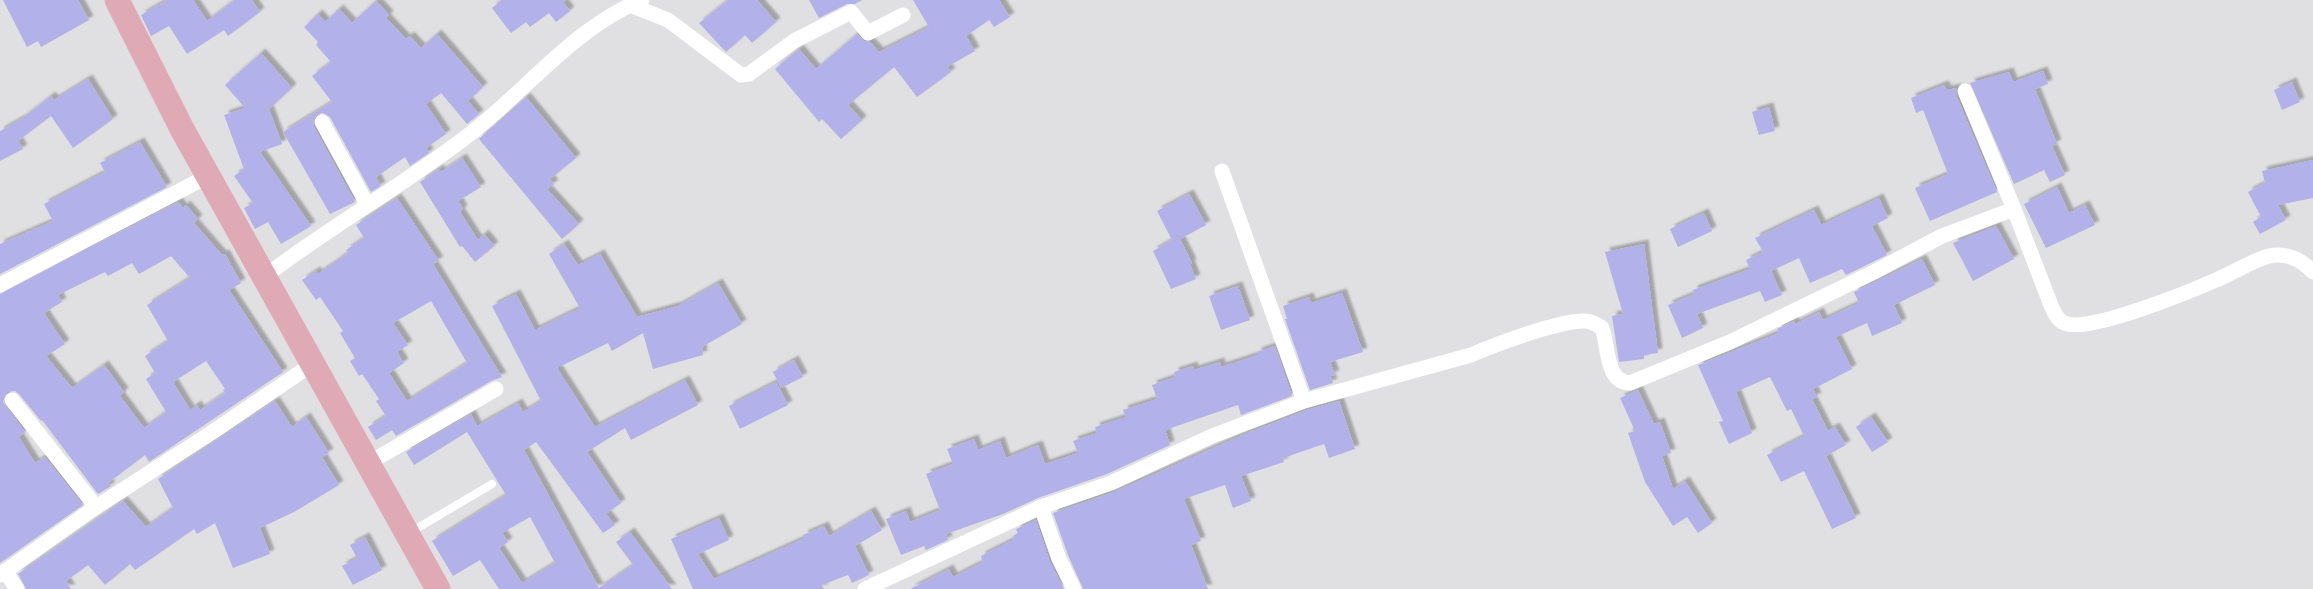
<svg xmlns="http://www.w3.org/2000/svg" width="2313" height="589" font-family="'Space Grotesk',sans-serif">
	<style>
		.building { fill: #b2b1e9; fill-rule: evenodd; filter: url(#shadow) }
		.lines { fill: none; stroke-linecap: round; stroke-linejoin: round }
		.service { stroke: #fff; stroke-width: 8 }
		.minor { stroke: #fff; stroke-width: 15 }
		.primary { stroke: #dfaab5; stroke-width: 25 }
	</style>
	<defs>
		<filter id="shadow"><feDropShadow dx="4.5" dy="-4.5" stdDeviation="1" flood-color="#0004"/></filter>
	</defs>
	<rect width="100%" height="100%" fill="#e0e0e2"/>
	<g class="building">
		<polygon points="3,0 78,0 89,20 41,47 38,41 27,47"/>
		<polygon points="167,0 193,0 207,21 235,0 252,0 260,12 228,36 224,30 187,54 169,26 151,36 141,15"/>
		<polygon points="502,0 566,0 563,2 570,11 556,22 549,13 530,27 526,22 511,33 492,8"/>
		<polygon points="728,0 757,0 776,22 752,43 745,35 726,52 699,23"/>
		<polygon points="809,0 862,0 855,4 847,4 819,18"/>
		<polygon points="913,0 999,0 1010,17 994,27 989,20 966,36 975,51 947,67 951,72 917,97 894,67 848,105 862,120 841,139 822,119 819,122 775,69 799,49 816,69 857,34 864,41 870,42 879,52 929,27"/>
		<polygon points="376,1 389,15 386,18 406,39 410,36 421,48 437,34 483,87 468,101 479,114 467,124 441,93 426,104 446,134 426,148 429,153 410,166 405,157 376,177 381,186 371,192 330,117 323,113 317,114 313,121 314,127 355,202 330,214 283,132 332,102 312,76 331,62 316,45 318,42 304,27 318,14 325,22 339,9 352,23"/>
		<polygon points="261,53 292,88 269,109 282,144 260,152 311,226 281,244 268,222 255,229 244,208 253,203 234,176 244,169 224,115 245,108 225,85"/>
		<polygon points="2043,71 2048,84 2035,89 2057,144 2052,146 2065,175 2050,182 2044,170 2014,184 1970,83 2009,72 2013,82"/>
		<polygon points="88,79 113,119 73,148 51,116 18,141 23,149 0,161 0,131 23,118 51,96 54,100"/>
		<polygon points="2292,82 2300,102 2282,110 2274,90"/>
		<polygon points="1944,85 1947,90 1957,88 1956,95 1997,192 1930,221 1915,188 1948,174 1923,110 1916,113 1911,98"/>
		<polygon points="526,97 576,158 550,179 554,184 547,189 579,224 562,239 479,139"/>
		<polygon points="1769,107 1775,131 1759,135 1752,112"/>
		<polygon points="140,142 167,187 0,274 0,244 53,221 44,204 105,172 100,163"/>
		<polygon points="462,158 481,187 458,201 463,209 460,212 478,240 484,234 494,246 475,262 462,246 460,247 420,182 439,169 441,172"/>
		<polygon points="2313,160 2313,198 2278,205 2286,220 2260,234 2253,222 2261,217 2248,192 2265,183 2262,171"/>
		<polygon points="2057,187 2069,213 2085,205 2095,225 2046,248 2024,204"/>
		<polygon points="1189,194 1206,225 1180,239 1192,263 1190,264 1196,279 1171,289 1153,251 1172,240 1157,211"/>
		<path d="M397 198 439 261 433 264 502 377 491 381 396 436 392 430 376 440 368 427 386 416 376 401 379 399 362 374 359 376 350 361 355 358 340 333 343 331 320 297 316 300 302 280 316 271 318 274 348 253 346 250 364 238 356 225ZM431 301 467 363 407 401 389 373 404 363 397 352 408 345 393 323Z"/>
		<polygon points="1879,198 1888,218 1872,226 1887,255 1846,275 1842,269 1810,283 1799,258 1771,271 1782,295 1765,302 1760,291 1697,314 1703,328 1682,338 1668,305 1694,294 1693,290 1750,269 1746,260 1763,252 1755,238 1814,210 1821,225"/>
		<path d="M178 202 183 208 186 205 198 219 194 223 222 255 225 254 241 283 229 290 283 372 149 462 145 455 108 483 111 486 98 494 42 420 41 421 19 394 15 391 7 392 3 402 25 432 19 437 35 463 45 457 83 505 0 563V294ZM171 256 190 278 147 305 168 341 145 356 155 373 146 379 166 412 144 428 120 396 124 392 104 365 72 388 46 356 65 344 44 313 62 302 58 295 105 272 108 276 132 263 139 274ZM206 361 225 389 223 390 225 393 200 410 197 405 190 410 173 382Z"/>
		<polygon points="1704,213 1712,231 1678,247 1670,229"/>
		<polygon points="1996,226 2014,259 1973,281 1953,243"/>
		<path d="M564 244 578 265 600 254 637 317 678 306 718 283 742 324 702 347 703 355 653 369 643 333 612 351 608 343 557 368 595 427 685 380 698 405 631 440 625 428 587 452 621 503 606 514 615 525 603 533 536 442 524 450 599 588 633 565 616 542 630 532 672 589H499L480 560 453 576 432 541 506 495 467 432 414 465 406 452 471 414 477 426 518 403 523 412 541 401 492 306 516 294 535 330 580 308 549 254ZM530 517 555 563 522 583 499 548 508 542 502 533Z"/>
		<polygon points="1644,244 1658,353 1644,355 1644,359 1619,362 1612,316 1623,314 1605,252"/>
		<polygon points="1922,259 1935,285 1894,305 1902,323 1872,336 1867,323 1836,337 1852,369 1813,389 1817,397 1812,399 1828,431 1835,427 1846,445 1826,456 1856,518 1832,529 1804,471 1781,482 1767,455 1804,436 1791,409 1787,411 1770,377 1736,392 1752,433 1729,444 1719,422 1723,421 1698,365 1779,333 1777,329 1794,321 1795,324 1819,312 1823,320 1859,303 1854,292"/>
		<polygon points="1238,286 1250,320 1221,330 1209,296"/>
		<polygon points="1342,293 1363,352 1330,362 1335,375 1330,376 1333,383 1310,390 1285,319 1287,319 1283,306 1309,297 1311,303"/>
		<polygon points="1275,346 1292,396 1241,415 1238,405 1165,430 1170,445 1107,474 1038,498 1003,514 946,534 948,540 926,550 924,546 901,555 886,519 906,511 910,522 940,510 926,474 953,464 947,449 974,439 978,450 1000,441 1006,458 1038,445 1045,464 1078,453 1073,441 1097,433 1095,427 1126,417 1123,410 1157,399 1152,385 1175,377 1174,372 1193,366 1194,370 1220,362 1221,367 1258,355 1257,352"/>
		<polygon points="794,360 803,377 781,388 773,372"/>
		<polygon points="776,382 788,405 740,429 729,406"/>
		<polygon points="1638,390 1654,424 1660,422 1671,453 1662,456 1673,489 1685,481 1712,523 1698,533 1687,517 1673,526 1645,482 1628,433 1635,431 1620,398"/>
		<polygon points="275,401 292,427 306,417 329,453 322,457 339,485 294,512 260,528 270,554 233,568 215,523 197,534 194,529 135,570 130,564 105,585 88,565 66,581 71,589 26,589 18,574 123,501 146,527 173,508 158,479"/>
		<polygon points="1339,401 1355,449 1329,458 1324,444 1283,458 1284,462 1241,476 1251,501 1233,508 1225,485 1184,499 1201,541 1191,545 1208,589 1083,589 1068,555 1053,513 1114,492 1247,433 1307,410"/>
		<polygon points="1871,417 1888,442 1872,452 1856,427"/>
		<polygon points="871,511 882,530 855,546 869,575 852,583 848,575 822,585 824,589 693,589 671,539 719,518 729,540 698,554 714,579 805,538 803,535 824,526 829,536"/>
		<polygon points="1036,520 1050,562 1064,589 910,589 949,569 953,577 983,562 981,556 1015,539 1013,536 1018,533 1016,529"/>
		<polygon points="365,537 382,570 353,585 342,566 357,558 350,545"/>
	</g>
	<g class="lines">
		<polyline class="service" points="411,532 492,484"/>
		<g class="minor">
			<polyline points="630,5 668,20 741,75 749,74 794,41 851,12 868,33 903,15"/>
			<polyline points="1965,91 2014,209"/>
			<polyline points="322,122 367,204"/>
			<polyline points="1222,171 1304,401"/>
			<path d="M264 277C332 225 408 183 475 130 529 87 577 26 642 0"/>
			<polyline points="0,285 208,176"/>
			<polyline points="12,400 96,507"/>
			<polyline points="367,464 496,389"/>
			<polyline points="1041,507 1059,559 1074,589"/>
			<polyline points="5,571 17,589"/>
			<polyline points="0,575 96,507 211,433 311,365"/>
			<path d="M865 589 1041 507 1111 483 1212 436 1304 401 1471 355C1496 344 1558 321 1584 321 1592 321 1596 324 1602 328 1609 347 1605 382 1630 383L1730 342 1874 272 1942 236 2014 209 2052 308C2056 315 2058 321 2067 324 2093 331 2189 292 2216 280 2233 273 2251 261 2269 256 2286 252 2302 260 2313 272"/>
		</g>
		<polyline class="primary" points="117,0 182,129 438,589"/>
	</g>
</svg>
